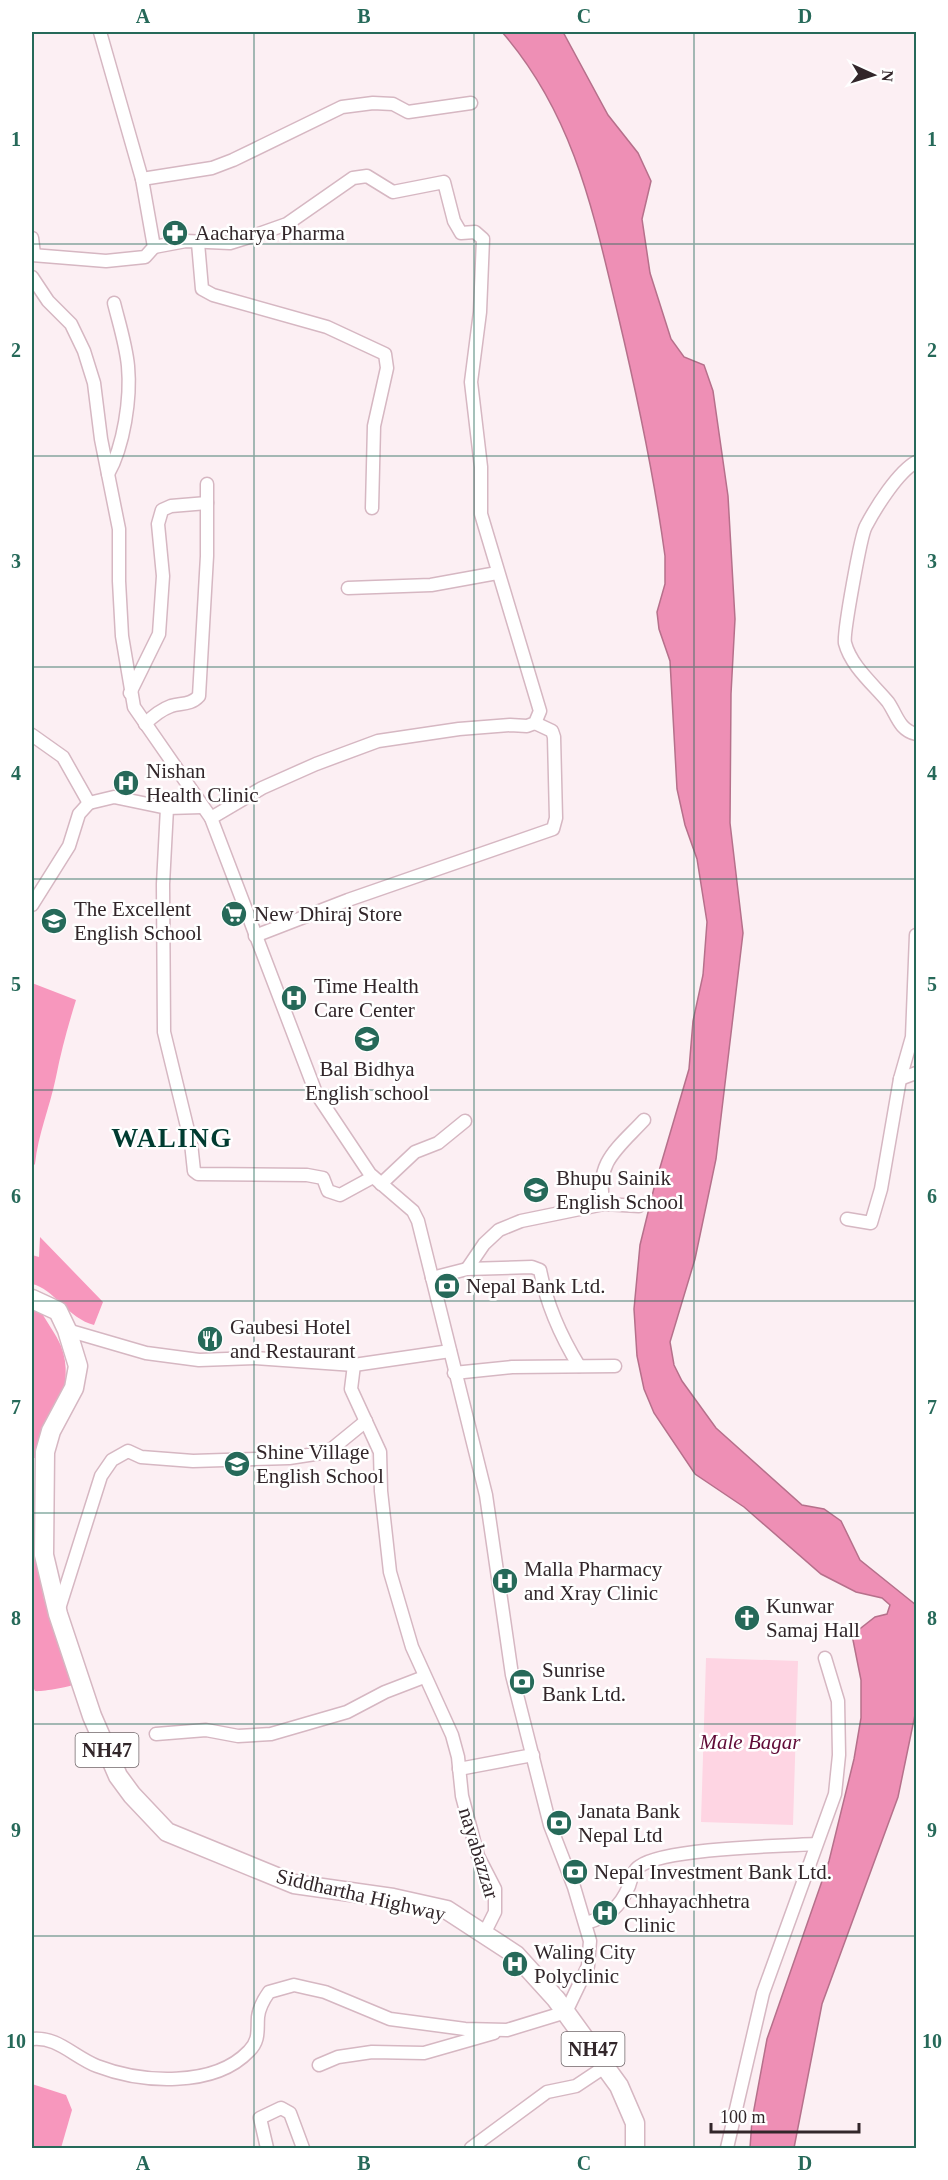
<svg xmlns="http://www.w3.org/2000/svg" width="948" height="2180" font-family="Georgia,serif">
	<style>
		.green { fill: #fed5e3 }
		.forest { fill: #f797bd }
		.water { fill: #ee8fb5; stroke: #b6708b; stroke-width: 1.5 }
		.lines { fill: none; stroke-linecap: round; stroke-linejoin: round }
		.minor-casing { stroke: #d6b7c2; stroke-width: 15 }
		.highway-casing { stroke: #d6b7c2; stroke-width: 21 }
		.minor { stroke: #fff; stroke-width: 12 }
		.highway { stroke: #fff; stroke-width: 18 }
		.grid { fill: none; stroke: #266959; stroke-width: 1.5; stroke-opacity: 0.55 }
		.labels { text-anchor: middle; stroke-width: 5; stroke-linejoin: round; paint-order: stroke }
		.shield { fill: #fff; stroke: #70676a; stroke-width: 1.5 }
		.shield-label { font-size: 20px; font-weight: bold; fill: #32262a }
		.poi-label { font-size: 21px; fill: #32262a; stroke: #fff; text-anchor: start }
		.park-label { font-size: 21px; font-style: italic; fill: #610c38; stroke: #fff }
		.street-label { font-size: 21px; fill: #32262a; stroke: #fff }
		.district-label { font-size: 27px; font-weight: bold; letter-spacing: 1.5px; fill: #003c31; stroke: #fff }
		.neatline { fill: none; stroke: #266959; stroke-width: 2 }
		.grid-label { font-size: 20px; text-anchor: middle; font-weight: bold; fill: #266959 }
	</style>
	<rect width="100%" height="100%" fill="#fceff3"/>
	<polygon class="green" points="706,1658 798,1661 793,1825 701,1822"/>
	<g class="forest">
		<path d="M32 983 76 1000C68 1026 61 1051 56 1077 50 1107 38 1134 35 1164L32 1167Z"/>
		<path d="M40 1237 103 1302 94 1325C69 1319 53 1288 32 1284V1255L39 1257Z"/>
		<path d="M32 1308 40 1310C46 1321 56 1334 61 1346 76 1385 52 1423 38 1458H32Z"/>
		<path d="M32 1540 44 1599 73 1685C68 1687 41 1692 35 1691L32 1685Z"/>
		<polygon points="32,2084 66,2095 72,2110 61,2148 32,2148"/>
	</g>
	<path class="water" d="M502 32H563L608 115 638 153 651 181 642 219 650 273 671 339 684 357 704 365 713 391 728 496 735 619 731 694 730 823 743 933 716 1159 695 1259 670 1342 674 1365 682 1381 716 1428 802 1505 824 1509 841 1521 860 1560 916 1605V1710L898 1797 822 2004 794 2148H750L752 2120 767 2039 829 1861 854 1759 861 1718V1680L852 1635 875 1617 887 1614 890 1605 882 1598 856 1592 821 1574 744 1507 695 1474 654 1413 644 1389 637 1356 634 1309 640 1245 654 1188 689 1069 693 1021 703 975 707 922 697 859 685 825 677 789 670 661 659 629 657 612 665 584V556C654 475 637 395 618 315 593 211 574 115 502 32Z"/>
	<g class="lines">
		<g class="minor-casing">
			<g id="minor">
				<polyline points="142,179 212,168 233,160 342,107 373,103 393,104 408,112 471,103"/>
				<polyline points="32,238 34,254"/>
				<polyline points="198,243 202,289 213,295 327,327 385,354 387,368 374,426 372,508"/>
				<polyline points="154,247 186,241 230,243 256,235 287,224 353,178 367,176 393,192 444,182 454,221 461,233 475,232 483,239 480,312 471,382 481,467 481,514 540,711 535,723 527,726 510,725 459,729 378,741 316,764 262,788 211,818"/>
				<polyline points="32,255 106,261 145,257 154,247 142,179 100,32"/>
				<path d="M32 277 48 301 71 324 84 351 94 383 101 439 119 529V581L122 636 134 707 211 818 316 1093 370 1174 413 1211 418 1221 486 1495 512 1675 550 1825 574 1887 590 1941 588 1966 566 2012 507 2030 465 2029 390 2019 325 1992 307 1988 294 1985 269 1992C264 1999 259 2008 258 2017 257 2030 260 2040 249 2051 214 2088 141 2083 97 2066 74 2057 57 2036 32 2039"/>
				<path d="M916 462C898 472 876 507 866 526 861 534 843 634 845 643 851 666 873 684 888 702 897 715 899 730 916 734"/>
				<path d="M108 474C124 446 131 398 128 366 126 345 119 323 114 303"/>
				<polyline points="348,588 431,585 497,573"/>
				<polyline points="130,693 159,634 163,576 158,524 162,510 171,506 207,503"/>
				<path d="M145 724C153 716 160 710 171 706 181 703 191 705 199 696L207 556V484"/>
				<polyline points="32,735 63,757 89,803 114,797 167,808 202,807"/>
				<polyline points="167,808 163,884 164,1032 191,1143 194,1171 198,1174 307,1175 323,1178 328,1191 340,1195 373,1177"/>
				<polyline points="32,905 69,846 79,814 89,803"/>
				<polyline points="255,936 348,900 553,829 556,818 554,737 552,731 535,723"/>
				<polyline points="900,1079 916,1073"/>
				<polyline points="381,1184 415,1152 438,1143 465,1121"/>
				<path d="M604 1204C594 1163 618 1148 644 1120"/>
				<polyline points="847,1219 871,1223 881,1189 900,1079 912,1037 916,935"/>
				<polyline points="467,1269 484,1244 499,1230 521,1221 604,1204 639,1206"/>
				<path d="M432 1278 467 1269 532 1267 540 1270C547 1306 560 1335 579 1366"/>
				<polyline points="67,1330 146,1353 199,1360 255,1358 354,1365 450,1351"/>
				<polyline points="354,1365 351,1389 380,1452 381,1491 390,1572 412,1647 452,1735 458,1757 462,1796 478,1856 495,1889 495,1912 484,1934"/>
				<polyline points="454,1373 512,1367 615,1366"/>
				<polyline points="58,1612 101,1476 112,1460 128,1451 141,1457 193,1461 289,1458 328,1452 366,1421"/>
				<polyline points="156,1734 206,1730 238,1736 271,1734 347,1712 385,1692 424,1677"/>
				<polyline points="459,1769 533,1755"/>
				<path d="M586 1923C607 1917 620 1908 629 1886 631 1879 633 1870 640 1866 665 1848 780 1846 816 1844"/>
				<polyline points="319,2065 338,2057 372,2052 424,2053 494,2033"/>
				<polyline points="267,2148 260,2118 281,2108 290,2113 303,2148"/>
				<polyline points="471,2148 547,2092 576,2086 606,2066"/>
				<polyline points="727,2148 763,1993 835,1794 839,1755 838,1701 825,1658"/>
			</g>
		</g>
		<g class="highway-casing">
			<polyline id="highway" points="32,1299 58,1311 67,1330 78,1366 74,1388 51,1431 45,1452 44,1555 58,1614 92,1716 118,1776 132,1795 167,1832 294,1884 393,1898 447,1910 516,1955 556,1999 619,2086 635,2123 635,2148"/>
		</g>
		<use href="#minor" class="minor"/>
		<use href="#highway" class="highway"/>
	</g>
	<path class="grid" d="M254 32V2148M474 32V2148M694 32V2148M32 244H916M32 456H916M32 667H916M32 879H916M32 1090H916M32 1301H916M32 1513H916M32 1724H916M32 1936H916"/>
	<defs>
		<g id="pharmacy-disc" transform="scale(1.35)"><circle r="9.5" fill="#266959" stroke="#fff"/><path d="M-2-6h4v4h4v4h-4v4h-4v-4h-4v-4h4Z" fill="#fff"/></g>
		<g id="hospital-disc" transform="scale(1.35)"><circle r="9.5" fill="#266959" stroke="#fff"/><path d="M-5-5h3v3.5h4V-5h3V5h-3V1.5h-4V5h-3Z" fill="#fff"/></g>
		<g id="supermarket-disc" transform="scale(1.35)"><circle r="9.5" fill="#266959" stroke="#fff"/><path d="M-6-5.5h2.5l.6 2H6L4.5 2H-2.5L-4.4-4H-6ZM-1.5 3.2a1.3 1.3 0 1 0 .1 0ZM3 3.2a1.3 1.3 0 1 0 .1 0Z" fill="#fff"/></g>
		<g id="school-disc" transform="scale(1.35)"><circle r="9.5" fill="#266959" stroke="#fff"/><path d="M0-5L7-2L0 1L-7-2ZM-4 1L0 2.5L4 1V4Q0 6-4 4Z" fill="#fff"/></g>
		<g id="bank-disc" transform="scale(1.35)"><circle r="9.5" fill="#266959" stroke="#fff"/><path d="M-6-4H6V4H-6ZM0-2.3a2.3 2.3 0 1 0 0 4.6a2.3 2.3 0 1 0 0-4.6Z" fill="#fff"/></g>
		<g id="restaurant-disc" transform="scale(1.35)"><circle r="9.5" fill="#266959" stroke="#fff"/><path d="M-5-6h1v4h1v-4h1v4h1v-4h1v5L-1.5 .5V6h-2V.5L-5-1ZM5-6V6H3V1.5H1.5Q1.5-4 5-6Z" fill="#fff"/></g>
		<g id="church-disc" transform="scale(1.35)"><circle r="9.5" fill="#266959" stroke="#fff"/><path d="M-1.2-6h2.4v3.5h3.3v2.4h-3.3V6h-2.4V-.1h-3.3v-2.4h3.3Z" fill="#fff"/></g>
	</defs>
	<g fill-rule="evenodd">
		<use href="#pharmacy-disc" x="175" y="233"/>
		<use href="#hospital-disc" x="126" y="783"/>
		<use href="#supermarket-disc" x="234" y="914"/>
		<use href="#school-disc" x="54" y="921"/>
		<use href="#hospital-disc" x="294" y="998"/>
		<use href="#school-disc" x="367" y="1039"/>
		<use href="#school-disc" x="536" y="1190"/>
		<use href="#bank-disc" x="447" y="1286"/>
		<use href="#restaurant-disc" x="210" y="1339"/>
		<use href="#school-disc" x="237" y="1464"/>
		<use href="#hospital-disc" x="505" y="1581"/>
		<use href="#church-disc" x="747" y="1618"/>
		<use href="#bank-disc" x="522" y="1682"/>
		<use href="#bank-disc" x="559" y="1823"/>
		<use href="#bank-disc" x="575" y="1872"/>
		<use href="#hospital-disc" x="605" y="1913"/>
		<use href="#hospital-disc" x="515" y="1964"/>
	</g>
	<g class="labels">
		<g class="shield">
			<rect x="75.5" y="1733" width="63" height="34" rx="4.5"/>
			<rect x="561.5" y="2032" width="63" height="34" rx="4.5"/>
		</g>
		<g class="shield-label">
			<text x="107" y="1757">NH47</text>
			<text x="593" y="2056">NH47</text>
		</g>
		<g class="poi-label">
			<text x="195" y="240">Aacharya Pharma</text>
			<text x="146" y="778">Nishan<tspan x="146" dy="24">Health Clinic</tspan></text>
			<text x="74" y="916">The Excellent<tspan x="74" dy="24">English School</tspan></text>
			<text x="254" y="921">New Dhiraj Store</text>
			<text x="314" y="993">Time Health<tspan x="314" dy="24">Care Center</tspan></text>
			<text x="367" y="1076" text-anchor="middle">Bal Bidhya<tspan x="367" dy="24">English school</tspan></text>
			<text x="556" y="1185">Bhupu Sainik<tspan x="556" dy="24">English School</tspan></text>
			<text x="466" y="1293">Nepal Bank Ltd.</text>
			<text x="230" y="1334">Gaubesi Hotel<tspan x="230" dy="24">and Restaurant</tspan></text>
			<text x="256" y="1459">Shine Village<tspan x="256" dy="24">English School</tspan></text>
			<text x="524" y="1576">Malla Pharmacy<tspan x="524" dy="24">and Xray Clinic</tspan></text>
			<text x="766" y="1613">Kunwar<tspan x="766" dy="24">Samaj Hall</tspan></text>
			<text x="542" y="1677">Sunrise<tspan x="542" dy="24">Bank Ltd.</tspan></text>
			<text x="578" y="1818">Janata Bank<tspan x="578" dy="24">Nepal Ltd</tspan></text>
			<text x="594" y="1879">Nepal Investment Bank Ltd.</text>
			<text x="624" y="1908">Chhayachhetra<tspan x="624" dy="24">Clinic</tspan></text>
			<text x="534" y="1959">Waling City<tspan x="534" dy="24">Polyclinic</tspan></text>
		</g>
		<g class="park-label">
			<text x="750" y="1749">Male Bagar</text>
		</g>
		<g class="street-label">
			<text transform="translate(479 1853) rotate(73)" y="7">nayabazzar</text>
			<text transform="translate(361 1895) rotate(13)" y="7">Siddhartha Highway</text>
		</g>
		<g class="district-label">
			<text x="172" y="1147">WALING</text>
		</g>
	</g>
	<rect width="948" height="2180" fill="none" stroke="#ffffff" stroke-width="66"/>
	<g transform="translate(873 75) rotate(94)" stroke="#ffffff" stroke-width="4.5" paint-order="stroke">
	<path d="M0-4.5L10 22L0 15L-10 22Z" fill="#32262a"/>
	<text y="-9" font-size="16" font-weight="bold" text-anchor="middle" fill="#32262a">N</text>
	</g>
	<path d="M711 2123v9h148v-9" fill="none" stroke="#32262a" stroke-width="3"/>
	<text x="720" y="2123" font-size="18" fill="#32262a" stroke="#ffffff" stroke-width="4.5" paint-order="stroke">100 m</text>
	<rect x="33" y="33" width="882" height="2114" class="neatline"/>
	<g class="grid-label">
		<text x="143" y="23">A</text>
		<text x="364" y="23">B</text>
		<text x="584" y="23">C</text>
		<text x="805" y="23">D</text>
		<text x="16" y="146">1</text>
		<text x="932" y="146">1</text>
		<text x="16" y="357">2</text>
		<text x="932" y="357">2</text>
		<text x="16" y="568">3</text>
		<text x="932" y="568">3</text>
		<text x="16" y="780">4</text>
		<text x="932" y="780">4</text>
		<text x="16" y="991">5</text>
		<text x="932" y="991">5</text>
		<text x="16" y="1203">6</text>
		<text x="932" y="1203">6</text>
		<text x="16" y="1414">7</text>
		<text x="932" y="1414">7</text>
		<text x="16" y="1625">8</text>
		<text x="932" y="1625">8</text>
		<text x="16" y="1837">9</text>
		<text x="932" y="1837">9</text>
		<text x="16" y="2048">10</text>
		<text x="932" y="2048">10</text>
		<text x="143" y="2170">A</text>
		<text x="364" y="2170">B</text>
		<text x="584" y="2170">C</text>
		<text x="805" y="2170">D</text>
	</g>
</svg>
